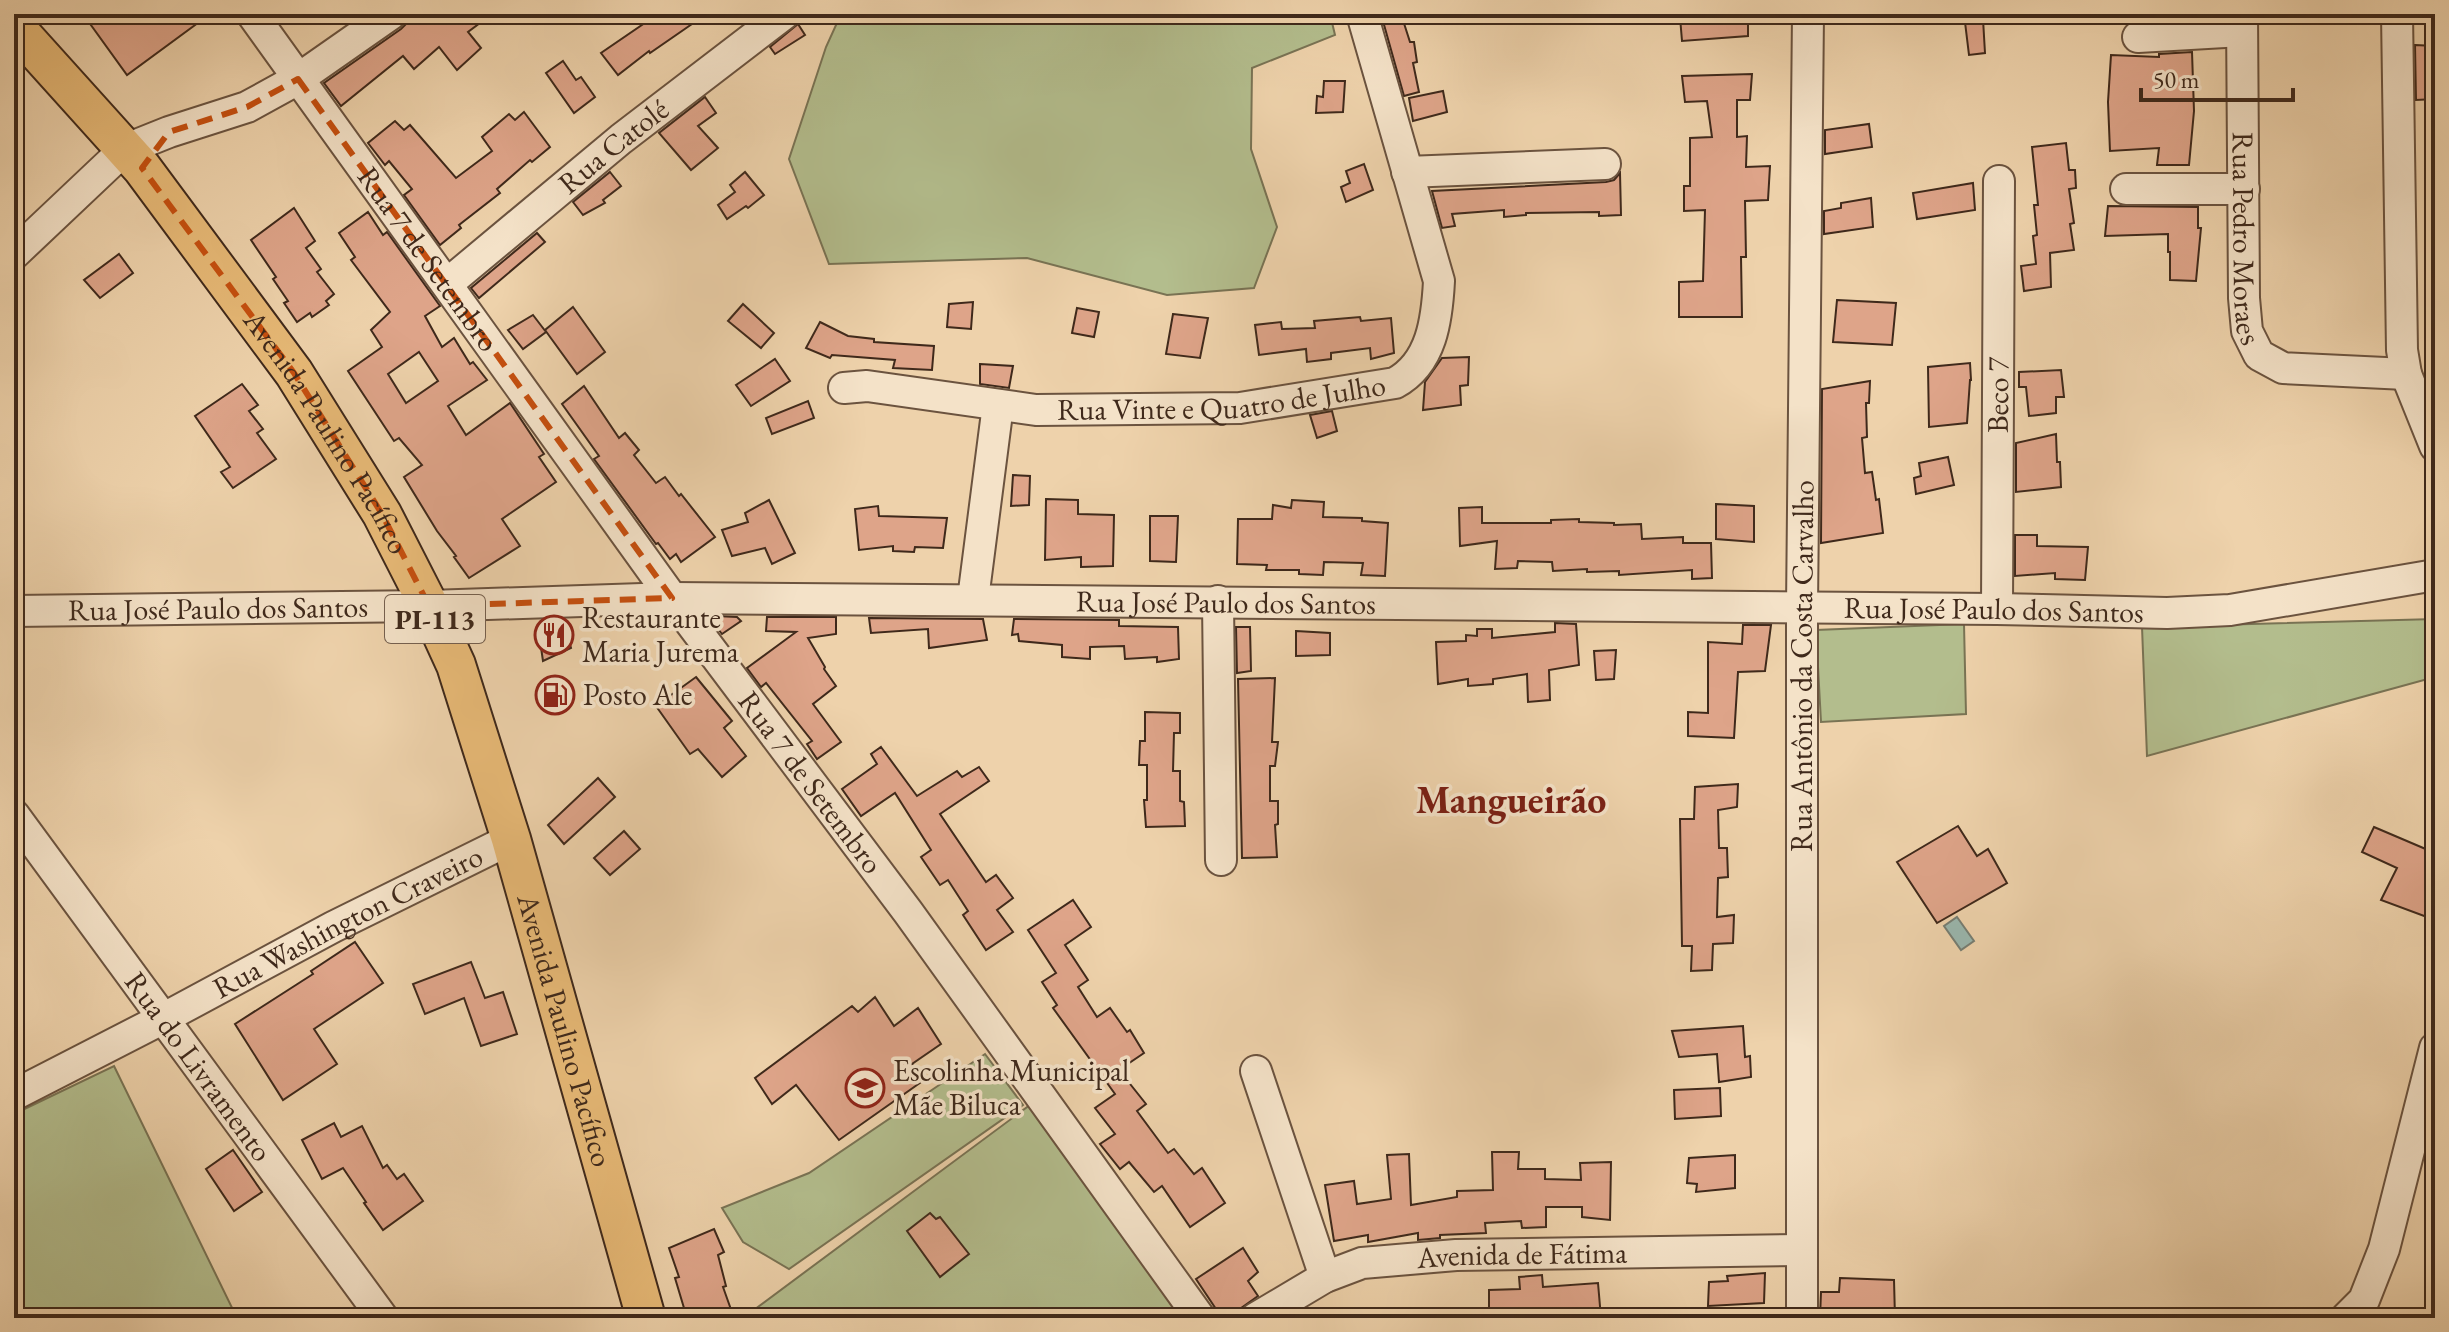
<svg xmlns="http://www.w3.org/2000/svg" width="2449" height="1332" font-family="'EB Garamond',serif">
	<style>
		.green { fill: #b3bd8d; stroke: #797354; stroke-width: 2 }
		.water { fill: #9ab7ae; stroke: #767e73; stroke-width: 2 }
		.building { fill: #dea489; stroke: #3f291b; stroke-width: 2; fill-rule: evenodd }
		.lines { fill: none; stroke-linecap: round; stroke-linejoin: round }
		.minor-casing { stroke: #6b533f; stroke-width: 34 }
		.major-casing { stroke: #3f291b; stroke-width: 42 }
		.minor { stroke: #f4e2c8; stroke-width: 30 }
		.major { stroke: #e7b976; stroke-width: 38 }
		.marked { fill: none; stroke: #c64f0f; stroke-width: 6; stroke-dasharray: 16 10; stroke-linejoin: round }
		.labels { text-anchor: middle; stroke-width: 7; stroke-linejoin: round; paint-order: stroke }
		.shield { fill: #f4e2c8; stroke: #75604f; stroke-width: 2 }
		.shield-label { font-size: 28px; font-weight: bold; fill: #3f291b }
		.street-label { font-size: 30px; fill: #3f291b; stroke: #f4e2c8 }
		.poi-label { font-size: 30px; fill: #3f291b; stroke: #f4e2c8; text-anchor: start }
		.district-label { font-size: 38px; font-weight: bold; fill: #7a1f14; stroke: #f4e2c8 }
	</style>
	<rect width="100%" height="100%" fill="#eed2ab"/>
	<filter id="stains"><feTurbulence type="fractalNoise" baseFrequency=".0025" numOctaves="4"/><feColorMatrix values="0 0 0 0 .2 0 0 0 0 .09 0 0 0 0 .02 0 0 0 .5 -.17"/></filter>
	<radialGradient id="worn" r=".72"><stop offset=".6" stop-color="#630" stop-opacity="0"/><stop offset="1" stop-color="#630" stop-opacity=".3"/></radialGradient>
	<g class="green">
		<polygon points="841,14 1330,14 1335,35 1252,68 1251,149 1277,227 1254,288 1167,295 1027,258 829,264 789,159 826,47"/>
		<polygon points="2435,619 2435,677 2147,756 2142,627"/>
		<polygon points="1964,624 1966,714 1821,722 1816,630"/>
		<polygon points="985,1054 1023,1105 789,1269 743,1242 722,1208 809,1173"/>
		<polygon points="114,1066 237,1318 14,1318 14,1114"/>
		<polygon points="1034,1102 1188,1318 743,1318"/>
	</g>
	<polygon class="water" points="1957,917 1974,941 1961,950 1944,926"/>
	<g class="building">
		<polygon points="83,14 210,14 127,75"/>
		<polygon points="416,14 492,14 468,32 481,48 457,70 439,47 414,69 403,56 341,106 324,83 401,29"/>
		<polygon points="658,14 686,14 692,24 650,53 649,51 618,75 601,53"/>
		<polygon points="1381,14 1401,14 1410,42 1414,42 1417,62 1413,63 1419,92 1404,96"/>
		<polygon points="1748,14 1748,36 1682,41 1680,17"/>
		<polygon points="1983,19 1985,53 1969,55 1965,22"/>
		<polygon points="798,24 805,35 775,54 770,47"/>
		<polygon points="2415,45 2435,46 2435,99 2416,100"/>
		<polygon points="2192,52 2194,111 2189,165 2157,165 2159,148 2110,151 2108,102 2111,55 2159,57 2159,54"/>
		<polygon points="563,61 576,80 581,77 595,97 574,113 546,73"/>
		<polygon points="1752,74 1750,100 1737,100 1737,137 1747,136 1746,167 1770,166 1768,200 1745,201 1746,257 1741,257 1742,317 1679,317 1679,282 1703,281 1705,210 1684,211 1684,186 1690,186 1690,138 1712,137 1707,101 1685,102 1682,76"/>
		<polygon points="1324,81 1345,81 1343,112 1316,113 1317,96 1323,97"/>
		<polygon points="1443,91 1447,112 1413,121 1409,98"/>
		<polygon points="705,97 716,113 698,126 718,148 691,170 659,133"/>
		<polygon points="524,112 550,147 532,162 530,160 497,189 500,193 459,225 461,228 440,245 404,195 412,189 389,161 385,165 368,143 395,121 404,130 410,125 456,178 492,151 482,137 509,114 515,120"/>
		<polygon points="1869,124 1872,147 1825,154 1825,130"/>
		<polygon points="2066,143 2069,170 2075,170 2076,188 2069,189 2074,223 2070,224 2074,250 2050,253 2051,287 2024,291 2021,266 2036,264 2033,236 2037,235 2034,205 2038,205 2032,147"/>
		<polygon points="1364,164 1373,190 1346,202 1341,187 1350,183 1346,171"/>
		<polygon points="610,172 621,186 603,200 605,203 583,215 573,202"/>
		<polygon points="745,172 764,195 748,208 746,206 727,219 718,205 735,192 730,185"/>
		<polygon points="1620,173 1621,215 1599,216 1599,212 1526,213 1526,215 1504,217 1504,210 1452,214 1455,226 1442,228 1432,191 1606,182 1614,180"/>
		<polygon points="1973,183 1975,210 1917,219 1913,193"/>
		<polygon points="1871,198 1873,227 1824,234 1824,211 1841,208 1841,203"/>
		<polygon points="2108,206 2198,207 2198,228 2201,228 2196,281 2170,280 2170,252 2168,252 2168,234 2105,236"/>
		<polygon points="294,208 315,241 306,248 321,269 317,272 334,294 326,301 329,305 312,317 310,313 297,322 284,303 288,301 273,279 276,277 251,240"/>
		<path d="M368 212 383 235 387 232 440 306 425 316 442 347 454 338 470 364 473 362 487 380 448 406 466 435 510 403 544 454 539 457 556 482 502 519 520 546 469 578 454 557 456 556 437 531 404 477 422 465 399 438 394 441 348 371 382 347 371 330 390 312 351 260 355 257 339 233ZM419 352 438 381 406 403 388 374Z"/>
		<polygon points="537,233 545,242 479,298 471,288"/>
		<polygon points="119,254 133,273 100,298 84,280"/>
		<polygon points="1837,300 1896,303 1892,345 1833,342"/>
		<polygon points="973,302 971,329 947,327 949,304"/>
		<polygon points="743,304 774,333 761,348 728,321"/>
		<polygon points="573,307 605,352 577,374 545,330"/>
		<polygon points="1077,308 1099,312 1094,337 1072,333"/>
		<polygon points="1173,314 1208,318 1200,358 1166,354"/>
		<polygon points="533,315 546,332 523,349 508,330"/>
		<polygon points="1360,317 1361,321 1391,318 1394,353 1371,359 1370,348 1331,353 1331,359 1307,362 1306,349 1259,355 1255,325 1281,322 1282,329 1315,328 1314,321"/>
		<polygon points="820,322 848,336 874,339 874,342 934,346 932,370 893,368 895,360 832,355 830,358 806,348"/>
		<polygon points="1469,357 1468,385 1460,386 1461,405 1423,410 1425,382 1442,358"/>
		<polygon points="775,359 790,381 751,406 736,385"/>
		<polygon points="1970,363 1971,380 1970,380 1967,423 1929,427 1928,367"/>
		<polygon points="980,364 1013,366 1009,388 980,384"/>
		<polygon points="2061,370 2064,397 2056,397 2056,413 2029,416 2026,387 2019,387 2019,372"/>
		<polygon points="1870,381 1869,403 1866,403 1867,437 1862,438 1865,473 1872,472 1876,500 1879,499 1883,533 1821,543 1822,389"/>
		<polygon points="242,384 258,405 249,411 263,429 257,433 276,459 233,488 221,472 230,467 195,416"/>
		<polygon points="584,386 619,438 625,433 639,450 634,455 656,483 665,477 679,496 681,494 715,537 681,562 676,554 670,559 658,543 656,544 594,459 599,456 562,404"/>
		<polygon points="808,401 814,418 772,434 766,418"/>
		<polygon points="1332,411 1337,431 1317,438 1310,415"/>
		<polygon points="2056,434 2057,462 2060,462 2061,487 2016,492 2016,443"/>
		<polygon points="1948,457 1954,485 1916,494 1914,478 1921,476 1919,463"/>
		<polygon points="1013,475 1030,476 1029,505 1011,506"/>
		<polygon points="1046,499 1078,500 1078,514 1114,515 1113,566 1081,567 1081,557 1045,560"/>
		<polygon points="769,500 795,553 772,564 765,548 732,556 722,530 748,522 745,513"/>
		<polygon points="1292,500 1324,502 1323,517 1362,518 1362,521 1388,523 1385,576 1361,575 1363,563 1324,562 1323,575 1299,574 1299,570 1266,570 1267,565 1237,564 1238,519 1272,519 1273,505 1291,508"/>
		<polygon points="1716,504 1754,506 1754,542 1716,539"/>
		<polygon points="878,506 879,516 947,518 943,548 915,547 914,552 893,551 893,546 859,550 855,509"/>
		<polygon points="1482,507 1482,523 1551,523 1551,520 1579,519 1579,522 1614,523 1614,525 1641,524 1642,539 1683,537 1683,543 1711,543 1712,578 1692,579 1692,570 1619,575 1619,571 1587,572 1587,569 1553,571 1552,562 1518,561 1517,568 1495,569 1497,541 1460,546 1459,508"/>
		<polygon points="1150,516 1178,516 1176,562 1150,561"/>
		<polygon points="2015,535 2037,535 2037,546 2088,547 2085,580 2055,579 2055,573 2015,576"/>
		<polygon points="716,616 737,617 741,621 722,634 711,620"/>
		<polygon points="767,617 836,617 836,634 808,638 825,667 824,669 836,686 813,704 841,742 817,759 807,744 812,741 766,683 761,687 747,668 796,632 766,631"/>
		<polygon points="869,618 983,619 987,640 929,648 928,629 871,633"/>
		<polygon points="1014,619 1119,620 1119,626 1178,627 1179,659 1157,662 1157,657 1125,659 1124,646 1090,647 1090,659 1062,657 1062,645 1019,641 1018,634 1012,635"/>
		<polygon points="563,620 571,648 543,661 538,627"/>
		<polygon points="1555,623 1576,624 1579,665 1549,670 1550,700 1528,702 1527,674 1493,679 1493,684 1468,686 1468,679 1438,684 1436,642 1466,641 1466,635 1477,636 1477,629 1492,629 1492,638 1555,632"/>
		<polygon points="1743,625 1771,625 1765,671 1738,672 1734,738 1688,736 1688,712 1708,713 1708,642 1742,644"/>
		<polygon points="1236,627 1250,627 1251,671 1237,673"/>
		<polygon points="1296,631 1330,633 1330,655 1296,656"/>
		<polygon points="1616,650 1614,679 1596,680 1594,651"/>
		<polygon points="696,677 732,721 724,728 746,756 722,777 698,749 690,754 656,706"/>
		<polygon points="1275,678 1272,742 1278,742 1275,766 1270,766 1270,801 1278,801 1278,824 1275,825 1277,857 1242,858 1238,679"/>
		<polygon points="1145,712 1180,713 1180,733 1174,733 1173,771 1180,771 1180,801 1184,802 1185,826 1146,827 1144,800 1147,800 1147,765 1139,765 1140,741 1145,741"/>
		<polygon points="881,747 917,796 957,771 962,777 979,767 989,781 940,814 986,882 996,875 1013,898 997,910 1013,932 986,950 963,915 968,911 948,880 940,885 921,857 931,850 895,793 861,816 842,789 877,764 871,754"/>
		<polygon points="598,778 615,797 564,844 548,825"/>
		<polygon points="1738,784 1737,807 1718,810 1719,848 1727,848 1728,877 1718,878 1717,917 1734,915 1733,943 1713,944 1712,970 1691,971 1692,946 1682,946 1680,819 1694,819 1695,787"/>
		<polygon points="1958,826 1977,856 1988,849 2007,883 1937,923 1897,862"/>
		<polygon points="2374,827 2435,853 2435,920 2381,900 2397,868 2362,852"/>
		<polygon points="624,831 640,849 610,875 594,858"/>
		<polygon points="1073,900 1091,927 1065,945 1088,980 1078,987 1097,1017 1110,1008 1127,1032 1130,1030 1144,1053 1119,1070 1146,1104 1137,1111 1168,1153 1174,1149 1194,1174 1202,1168 1225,1203 1190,1227 1162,1186 1154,1192 1129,1162 1120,1169 1100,1144 1115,1134 1095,1108 1115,1094 1053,1008 1057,1005 1042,982 1056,973 1028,930"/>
		<polygon points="355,942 383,983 314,1029 337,1064 283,1100 235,1024 313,974 311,971"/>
		<polygon points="471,962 485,998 503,992 517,1034 481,1046 464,998 425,1014 413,984"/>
		<polygon points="875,997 894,1026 918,1008 941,1044 912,1064 924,1080 839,1140 796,1085 772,1104 755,1078 852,1006 858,1012"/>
		<polygon points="1743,1026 1745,1057 1750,1056 1751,1077 1719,1082 1717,1054 1679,1057 1672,1031"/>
		<polygon points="1720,1088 1721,1116 1675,1119 1674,1090"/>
		<polygon points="334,1123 341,1137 362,1126 383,1168 387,1165 397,1179 404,1174 423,1201 383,1230 364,1203 366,1202 343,1168 322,1179 302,1140"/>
		<polygon points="233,1150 262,1192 234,1211 206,1169"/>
		<polygon points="1492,1152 1519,1152 1518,1169 1545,1169 1545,1179 1581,1180 1580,1163 1611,1162 1610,1220 1582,1217 1582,1207 1546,1207 1546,1227 1522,1228 1521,1221 1485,1223 1486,1233 1440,1235 1440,1238 1418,1240 1418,1233 1368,1242 1368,1235 1334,1241 1325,1185 1354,1181 1357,1204 1391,1199 1387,1155 1409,1154 1411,1205 1457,1197 1457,1191 1493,1190"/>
		<polygon points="1735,1155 1735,1188 1696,1192 1697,1184 1687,1183 1689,1158"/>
		<polygon points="930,1213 936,1219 940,1217 969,1254 940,1277 907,1231"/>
		<polygon points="714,1229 724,1252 718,1255 726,1286 723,1287 734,1318 687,1318 675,1278 679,1277 669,1248"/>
		<polygon points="1243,1248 1258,1272 1248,1281 1258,1296 1227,1318 1222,1318 1196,1279"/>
		<polygon points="1765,1273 1764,1303 1708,1306 1709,1282 1728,1281 1727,1276"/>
		<polygon points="1542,1275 1543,1287 1598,1283 1601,1318 1489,1318 1489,1290 1520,1289 1519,1277"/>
		<polygon points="1840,1278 1894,1280 1895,1318 1820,1318 1821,1292 1839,1292"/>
	</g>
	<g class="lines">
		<g class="minor-casing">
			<g id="minor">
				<path id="s1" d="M252 14 672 598 908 912 1200 1318"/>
				<path id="s2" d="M2242 14 2244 298 2247 331 2259 355 2283 368 2406 374"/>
				<polyline points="2397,14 2402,350 2406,374 2435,446"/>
				<polyline points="2138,37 2242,31"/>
				<polyline points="1407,172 1605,164"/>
				<polyline points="2126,189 2244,189"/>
				<polyline points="14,254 124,150 169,132 247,107 298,79 391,14"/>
				<path id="s3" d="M447 284 621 139 784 14"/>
				<path id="s4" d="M844 388 867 386 1036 410 1240 408 1395 383C1432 363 1437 319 1439 281L1362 14"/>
				<polyline points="973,599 998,405"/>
				<polyline points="1218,601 1221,860"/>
				<path id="s5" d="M1997 609 1999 181"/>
				<path id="s6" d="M14 611 429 606 672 598 1997 609 2167 613 2230 610 2435 575"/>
				<path id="s7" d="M14 815 383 1318"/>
				<polyline points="1256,1071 1325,1277"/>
				<path id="s8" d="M14 1095 164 1018 333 927 511 839"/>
				<path id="s9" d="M1256 1318 1325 1277 1362 1263 1456 1255 1802 1250"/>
				<path id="s10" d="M1802 1318V608L1808 14"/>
				<polyline points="2346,1318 2364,1300 2384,1249 2435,1048"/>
			</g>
		</g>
		<g class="major-casing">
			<g id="major">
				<path id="s11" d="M14 26 142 168 294 373 382 514 429 606 456 665 511 839 646 1318"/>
			</g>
		</g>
		<use href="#minor" class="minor"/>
		<use href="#major" class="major"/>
	</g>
	<path class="marked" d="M298 79 672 598 429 606 382 514 294 373 142 168 169 132 247 107Z"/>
	<defs>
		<g id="restaurant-ring" transform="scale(2)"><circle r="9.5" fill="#f4e2c8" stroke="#8f2418" stroke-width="1.5"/><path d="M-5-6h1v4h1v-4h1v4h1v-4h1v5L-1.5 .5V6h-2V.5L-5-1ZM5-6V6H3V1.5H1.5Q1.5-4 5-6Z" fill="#8f2418"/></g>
		<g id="fuel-ring" transform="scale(2)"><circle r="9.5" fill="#f4e2c8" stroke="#8f2418" stroke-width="1.5"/><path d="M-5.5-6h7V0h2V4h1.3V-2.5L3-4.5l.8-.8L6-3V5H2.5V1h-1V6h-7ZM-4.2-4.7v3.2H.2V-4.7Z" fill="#8f2418"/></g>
		<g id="school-ring" transform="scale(2)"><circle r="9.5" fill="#f4e2c8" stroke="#8f2418" stroke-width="1.5"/><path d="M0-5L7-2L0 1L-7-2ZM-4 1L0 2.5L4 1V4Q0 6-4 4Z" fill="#8f2418"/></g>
	</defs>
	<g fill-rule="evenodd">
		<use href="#restaurant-ring" x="554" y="635"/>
		<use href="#fuel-ring" x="555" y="695"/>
		<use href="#school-ring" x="865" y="1088"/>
	</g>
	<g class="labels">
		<rect class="shield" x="385" y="595" width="100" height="48" rx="6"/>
		<g class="shield-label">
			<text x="435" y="629">PI-113</text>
		</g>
		<g class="street-label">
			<text dy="10" stroke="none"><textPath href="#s3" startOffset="216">Rua Catolé</textPath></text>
			<text dy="10" stroke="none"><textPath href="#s2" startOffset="224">Rua Pedro Moraes</textPath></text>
			<text dy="10" stroke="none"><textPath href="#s1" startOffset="302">Rua 7 de Setembro</textPath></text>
			<text dy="10" stroke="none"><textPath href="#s4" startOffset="380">Rua Vinte e Quatro de Julho</textPath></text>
			<text dy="10" stroke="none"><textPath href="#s5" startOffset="214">Beco 7</textPath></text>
			<text dy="10" stroke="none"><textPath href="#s11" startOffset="514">Avenida Paulino Pacífico</textPath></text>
			<text dy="10" stroke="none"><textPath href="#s6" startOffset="1212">Rua José Paulo dos Santos</textPath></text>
			<text dy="10" stroke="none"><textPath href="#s6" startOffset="204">Rua José Paulo dos Santos</textPath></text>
			<text dy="10" stroke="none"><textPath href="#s6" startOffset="1980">Rua José Paulo dos Santos</textPath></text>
			<text dy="10" stroke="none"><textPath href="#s10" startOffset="652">Rua Antônio da Costa Carvalho</textPath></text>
			<text dy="10" stroke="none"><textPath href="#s1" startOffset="950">Rua 7 de Setembro</textPath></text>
			<text dy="10" stroke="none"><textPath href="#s8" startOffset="376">Rua Washington Craveiro</textPath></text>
			<text dy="10" stroke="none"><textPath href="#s11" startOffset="1162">Avenida Paulino Pacífico</textPath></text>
			<text dy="10" stroke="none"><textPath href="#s7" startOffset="312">Rua do Livramento</textPath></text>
			<text dy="10" stroke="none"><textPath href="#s9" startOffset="280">Avenida de Fátima</textPath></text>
		</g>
		<g class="poi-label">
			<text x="582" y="628">Restaurante<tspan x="582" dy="34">Maria Jurema</tspan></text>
			<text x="583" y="705">Posto Ale</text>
			<text x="893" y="1081">Escolinha Municipal<tspan x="893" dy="34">Mãe Biluca</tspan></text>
		</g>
		<g class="district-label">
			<text x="1511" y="813">Mangueirão</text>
		</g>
	</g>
	<rect width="2449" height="1332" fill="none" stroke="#eed2ab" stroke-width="48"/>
	<rect x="16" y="16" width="2417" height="1300" fill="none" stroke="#3f291b" stroke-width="4"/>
	<rect x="24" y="24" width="2401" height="1284" fill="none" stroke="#3f291b" stroke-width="2"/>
	<path d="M2141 88v12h152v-12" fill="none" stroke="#3f291b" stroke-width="4"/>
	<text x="2153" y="88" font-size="24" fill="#3f291b" stroke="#f4e2c8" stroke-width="6" paint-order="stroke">50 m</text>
	<rect width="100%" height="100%" filter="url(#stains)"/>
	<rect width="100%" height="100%" fill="url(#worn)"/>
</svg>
